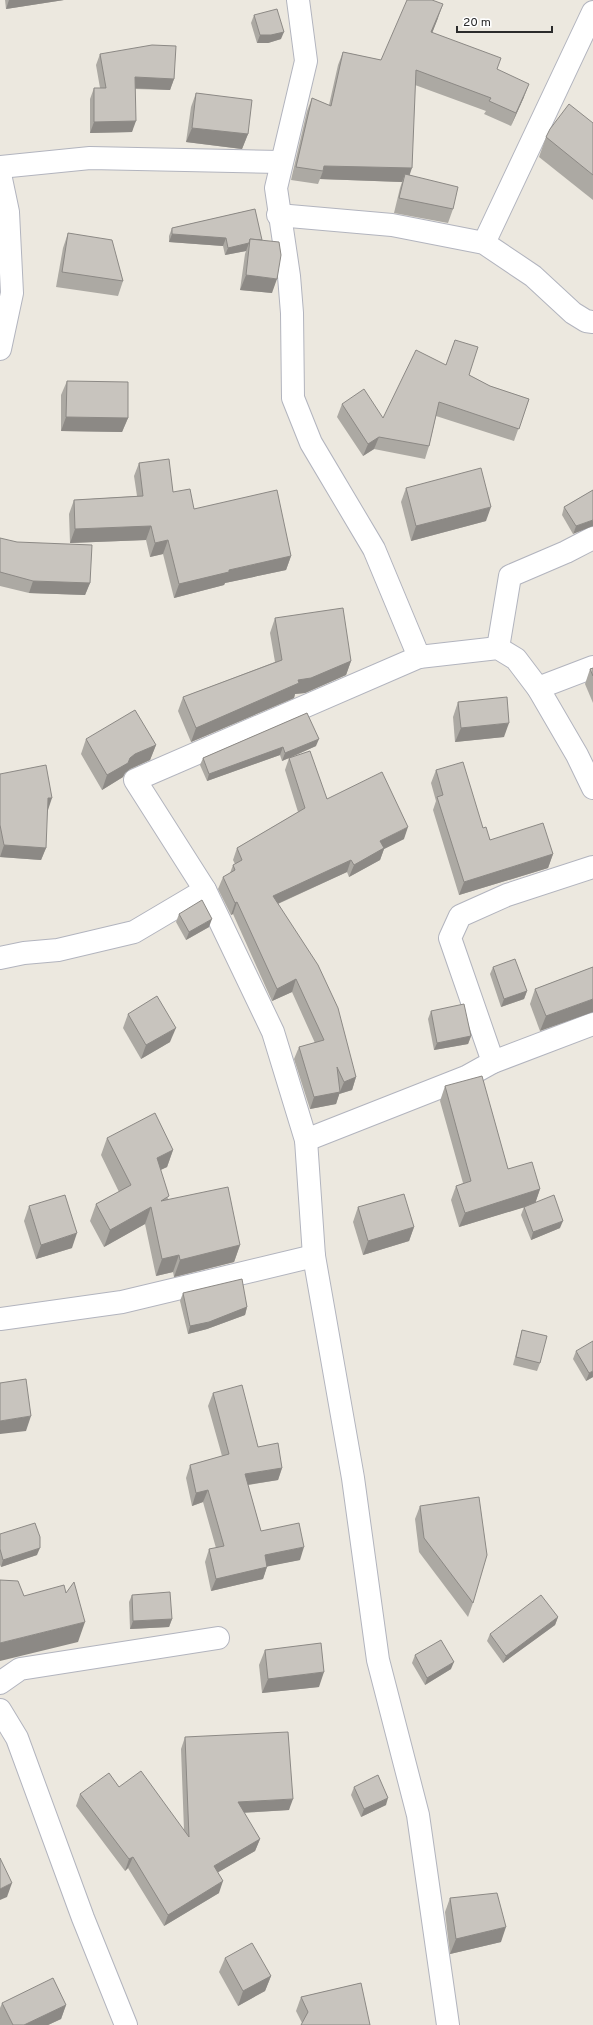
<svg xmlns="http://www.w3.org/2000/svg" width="593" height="2025" font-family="Overpass,sans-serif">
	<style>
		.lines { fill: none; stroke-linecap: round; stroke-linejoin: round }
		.minor-casing { stroke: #b2b4be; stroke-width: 24 }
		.minor { stroke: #fff; stroke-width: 22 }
		.wall { fill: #aca9a3 }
		.shaded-wall { fill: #8c8985 }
		.building { fill: #c8c4be; stroke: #8c8985 }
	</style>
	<rect width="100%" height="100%" fill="#ece8df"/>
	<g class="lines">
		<g class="minor-casing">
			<g id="minor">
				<polyline points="298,0 306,61 276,188 289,276 292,313 293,398 311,443 374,549 419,657"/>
				<polyline points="0,167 90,158 281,162"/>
				<polyline points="0,174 8,212 12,293 0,349"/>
				<polyline points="278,215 392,225 484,243 533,276 573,313 586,321 593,322"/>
				<polyline points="484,243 593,12"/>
				<polyline points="498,648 510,576 566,552 593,538"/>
				<polyline points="538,688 593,667"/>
				<polyline points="0,958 24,953 58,950 134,932 205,890"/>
				<polyline points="493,1062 593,1024"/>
				<polyline points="306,1140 466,1077 493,1062 450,938 460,916 507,895 593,867"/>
				<polyline points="0,1319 122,1302 314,1256"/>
				<polyline points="0,1683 20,1669 218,1638"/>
				<polyline points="0,1710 17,1738 83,1918 126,2025"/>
				<polyline points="448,2025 418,1815 378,1660 353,1478 314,1256 306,1140 273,1032 205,890 135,780 419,657 498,648 516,659 538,688 577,755 593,788"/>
			</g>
		</g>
		<use href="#minor" class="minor"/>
	</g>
	<g class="wall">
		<polygon points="5,0 64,0 6,9"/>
		<polygon points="254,15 281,39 268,43 257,43 251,23"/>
		<polygon points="438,18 432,33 497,69 524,97 511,126 484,114 486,111 415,85 410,175 453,209 448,223 394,213 400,188 402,182 320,179 318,184 291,180 307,111 312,98 329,105 338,65 343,52 381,60"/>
		<polygon points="100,54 174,79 170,90 135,89 132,132 90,133 90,99 94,88 100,88 96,65"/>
		<polygon points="196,93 248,134 242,149 186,142 191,107"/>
		<polygon points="593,123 593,200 539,157 546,137"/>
		<polygon points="255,209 272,293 240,290 245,254 246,251 225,255 223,246 169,242 169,236 172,228"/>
		<polygon points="68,233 123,281 118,296 56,287 63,248"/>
		<polygon points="455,340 469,375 490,386 529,399 514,441 436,416 429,446 425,459 374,449 363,456 337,417 342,404 383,418 446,365"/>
		<polygon points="67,381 128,418 122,432 61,431 61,395"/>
		<polygon points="139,463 173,492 194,509 291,556 286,570 225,583 224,585 174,598 163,554 150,557 146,540 70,543 69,514 74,500 137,496 134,476"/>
		<polygon points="406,488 486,521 411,541 401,502"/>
		<polygon points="593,490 573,534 562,515 564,507"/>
		<polygon points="0,538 90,583 85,595 29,593 0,586"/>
		<polygon points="275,618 351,661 346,675 305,693 295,694 294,698 191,742 178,711 183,697 275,662 270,633"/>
		<polygon points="593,668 593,703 585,684 590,669"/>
		<polygon points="458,702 504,737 455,742 453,717"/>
		<polygon points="307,713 316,746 294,756 327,799 404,839 384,849 380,860 349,877 347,872 278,904 356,1077 352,1090 339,1094 336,1104 310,1109 294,1059 299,1047 315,1043 292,992 272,1001 233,914 231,915 218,889 223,877 230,873 233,865 235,864 233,860 237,848 298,812 285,770 289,758 282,761 280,755 207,781 200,765 203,758"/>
		<polygon points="86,739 156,745 150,760 130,769 125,773 123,777 102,790 81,754"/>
		<polygon points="436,770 483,828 490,840 553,854 548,868 459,895 433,810 436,801 431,783"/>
		<polygon points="0,774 46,848 41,860 0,857"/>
		<polygon points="179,914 209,927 186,940 176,922"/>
		<polygon points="493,967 527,991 524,999 501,1007 490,974"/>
		<polygon points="593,967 540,1031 530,1004 535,989"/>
		<polygon points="431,1011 471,1036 468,1044 434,1050 428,1019"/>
		<polygon points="128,1014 170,1042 141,1059 123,1028"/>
		<polygon points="445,1086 508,1169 540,1189 535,1203 560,1228 531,1240 521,1215 524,1207 459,1227 451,1200 456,1186 463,1183 440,1101"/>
		<polygon points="107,1138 173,1150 167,1167 160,1170 168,1199 240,1245 234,1262 174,1277 173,1272 156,1276 145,1224 104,1247 90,1221 96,1204 119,1192 101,1155"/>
		<polygon points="29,1206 72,1248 36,1259 24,1221"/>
		<polygon points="358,1207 414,1227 409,1241 363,1255 353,1222"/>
		<polygon points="183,1293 247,1307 245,1315 207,1329 188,1334 180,1301"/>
		<polygon points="522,1330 540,1363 537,1371 513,1365 520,1338"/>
		<polygon points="576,1351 593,1377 586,1381 573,1359"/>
		<polygon points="213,1393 258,1447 282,1468 278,1480 248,1485 261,1531 300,1560 267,1566 263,1579 211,1591 205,1562 209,1549 216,1548 203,1502 192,1506 186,1478 190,1465 222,1456 208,1406"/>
		<polygon points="420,1506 473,1603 468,1617 419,1552 415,1519"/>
		<polygon points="0,1534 37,1555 1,1567 0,1565"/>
		<polygon points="132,1595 172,1619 169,1627 130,1629 129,1602"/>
		<polygon points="558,1617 555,1625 503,1663 487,1641 490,1634"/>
		<polygon points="265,1650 319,1687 262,1693 259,1665"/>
		<polygon points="415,1655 451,1669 425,1685 412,1663"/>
		<polygon points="185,1737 289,1810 244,1813 260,1839 255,1851 218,1872 219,1893 164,1926 128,1868 125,1871 76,1806 80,1794 119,1787 184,1830 181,1749"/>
		<polygon points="354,1787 386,1805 361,1817 351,1795"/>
		<polygon points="450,1898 501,1942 450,1954 445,1912"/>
		<polygon points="225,1958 271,1976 265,1991 238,2006 219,1972"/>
		<polygon points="361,1983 302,2023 296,2011 301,1997"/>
		<polygon points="2,2003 66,2005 61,2019 48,2025 0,2025 0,2008"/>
	</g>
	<g class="shaded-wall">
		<polygon points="9,0 64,0 6,9"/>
		<polygon points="443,4 438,18 427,46 431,32"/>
		<polygon points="284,32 281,39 268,43 257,43 260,35"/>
		<polygon points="135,77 174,79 170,90 131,88"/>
		<polygon points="529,84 524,97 511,126 516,113"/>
		<polygon points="136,121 132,132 90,133 94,122"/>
		<polygon points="192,128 248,134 242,149 186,142"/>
		<polygon points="324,166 412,168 407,182 405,174 402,182 320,179 323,171"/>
		<polygon points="172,234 226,238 223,246 169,242"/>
		<polygon points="249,243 246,251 225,255 228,248"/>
		<polygon points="246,275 277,279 272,293 240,290"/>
		<polygon points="66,417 128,418 122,432 61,431"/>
		<polygon points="379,437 374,449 363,456 368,444"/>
		<polygon points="491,507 486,521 411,541 416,526"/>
		<polygon points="593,520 593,526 573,534 576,526"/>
		<polygon points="151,526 146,540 70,543 75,529"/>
		<polygon points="168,540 163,554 150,557 155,543"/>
		<polygon points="291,556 286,570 225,583 224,585 174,598 179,584 229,570"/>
		<polygon points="33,581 90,583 85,595 29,593"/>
		<polygon points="351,661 346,675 305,693 295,694 294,698 191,742 196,728 298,680"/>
		<polygon points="509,723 504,737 455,742 461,728"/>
		<polygon points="319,739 316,746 282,761 285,753"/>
		<polygon points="156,745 150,760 130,769 125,773 123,777 102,790 107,775 135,754"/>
		<polygon points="283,747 280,755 207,781 209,774"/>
		<polygon points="48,798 52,798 48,810"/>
		<polygon points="408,827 404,839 384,849 380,860 349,877 354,865 380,841"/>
		<polygon points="4,845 46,848 41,860 0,857"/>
		<polygon points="553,854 548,868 459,895 464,882"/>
		<polygon points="351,860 347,872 268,908 273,896"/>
		<polygon points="237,902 233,914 231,915 235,903"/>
		<polygon points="212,919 209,927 186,940 189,932"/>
		<polygon points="296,979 292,992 272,1001 277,989"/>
		<polygon points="527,991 524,999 501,1007 504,999"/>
		<polygon points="593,999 593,1012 540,1031 546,1016"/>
		<polygon points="176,1028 170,1042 141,1059 146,1045"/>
		<polygon points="471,1036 468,1044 434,1050 437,1043"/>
		<polygon points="356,1077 352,1090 339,1094 344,1082"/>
		<polygon points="340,1092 336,1104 310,1109 314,1097"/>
		<polygon points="173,1150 167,1167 150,1175 157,1158"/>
		<polygon points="540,1189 535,1204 459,1227 465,1213"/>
		<polygon points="151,1207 145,1224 104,1247 110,1230"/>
		<polygon points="563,1221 560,1228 531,1240 533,1232"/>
		<polygon points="414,1227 409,1241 363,1255 368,1241"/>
		<polygon points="77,1233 72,1248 36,1259 41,1245"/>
		<polygon points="240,1245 234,1262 174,1277 180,1260"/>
		<polygon points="179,1255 173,1272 156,1276 162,1259"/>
		<polygon points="247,1307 245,1315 207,1329 188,1334 190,1326"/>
		<polygon points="593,1371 593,1377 586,1381 589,1373"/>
		<polygon points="31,1416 26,1431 0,1434 0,1421"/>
		<polygon points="282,1468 278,1480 240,1486 245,1474"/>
		<polygon points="208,1490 203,1502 192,1506 196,1493"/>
		<polygon points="304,1547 300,1560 260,1568 265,1555"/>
		<polygon points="40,1548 37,1555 1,1567 3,1560"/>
		<polygon points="267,1567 263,1579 211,1591 216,1579"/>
		<polygon points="558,1617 555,1625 503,1663 506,1656"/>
		<polygon points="172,1619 169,1627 130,1629 133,1621"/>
		<polygon points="85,1622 78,1642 0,1661 0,1643"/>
		<polygon points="454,1662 451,1669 425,1685 427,1678"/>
		<polygon points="324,1672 319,1687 262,1693 268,1679"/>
		<polygon points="388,1798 386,1805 361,1817 364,1809"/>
		<polygon points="293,1799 289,1810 234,1813 238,1802"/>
		<polygon points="260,1839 255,1851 210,1877 214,1866"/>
		<polygon points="133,1857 128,1868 125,1871 129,1859"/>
		<polygon points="223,1881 219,1893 164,1926 168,1915"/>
		<polygon points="12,1883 7,1897 0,1900 0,1889"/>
		<polygon points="506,1927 501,1942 450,1954 456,1939"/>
		<polygon points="271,1976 265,1991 238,2006 243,1991"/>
		<polygon points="66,2005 61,2019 48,2025 24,2025"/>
	</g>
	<g class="building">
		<polygon points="407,0 432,0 443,4 431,32 501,58 497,69 529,84 516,113 489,101 491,98 416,70 412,168 324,166 323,171 296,167 312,98 331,106 343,52 381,60"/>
		<polygon points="277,9 284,32 271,35 260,35 254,15"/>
		<polygon points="152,45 176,46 174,79 135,77 136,121 94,122 94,88 106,88 100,54"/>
		<polygon points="196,93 252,100 248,134 192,128"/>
		<polygon points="569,104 593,123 593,175 546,137 550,129"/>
		<polygon points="405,174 458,187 453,209 399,198"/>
		<polygon points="255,209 262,240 250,239 249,243 228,248 226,238 172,234 172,228"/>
		<polygon points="68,233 112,240 123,281 62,272"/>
		<polygon points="250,239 279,242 281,255 277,279 246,275"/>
		<polygon points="455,340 478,347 469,375 490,386 529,399 519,429 439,402 429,446 379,437 368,444 342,404 364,389 383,418 416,350 446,365"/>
		<polygon points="67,381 128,382 128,418 66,417"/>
		<polygon points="169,459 173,492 190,489 194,509 277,490 291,556 229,570 229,572 179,584 168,540 155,543 151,526 75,529 74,500 143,496 139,463"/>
		<polygon points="481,468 491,507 416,526 406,488"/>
		<polygon points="593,490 593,520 576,526 564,507"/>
		<polygon points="0,538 17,542 92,545 90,583 33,581 0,572"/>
		<polygon points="343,608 351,661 311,678 298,680 299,683 196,728 183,697 282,660 275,618"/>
		<polygon points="593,668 593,676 590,669"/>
		<polygon points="507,697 509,723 461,728 458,702"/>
		<polygon points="135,710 156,745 135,754 130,758 128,763 107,775 86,739"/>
		<polygon points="307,713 319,739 285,753 283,747 209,774 203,758"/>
		<polygon points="310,751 327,799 382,772 408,827 380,841 384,848 354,865 351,860 273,896 318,965 338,1008 356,1077 344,1082 337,1067 340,1092 314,1097 299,1047 324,1040 296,979 277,989 237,902 235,903 223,877 235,870 233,865 242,860 237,848 305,808 289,758"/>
		<polygon points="463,762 483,828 486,827 490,840 543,823 553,854 464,882 437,797 443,795 436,770"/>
		<polygon points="46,765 52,798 48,798 46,848 4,845 0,825 0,774"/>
		<polygon points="202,900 212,919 189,932 179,914"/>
		<polygon points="515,959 527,991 504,999 493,967"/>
		<polygon points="593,967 593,999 546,1016 535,989"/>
		<polygon points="157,996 176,1028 146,1045 128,1014"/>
		<polygon points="464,1004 471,1036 437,1043 431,1011"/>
		<polygon points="482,1076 508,1169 532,1162 540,1189 465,1213 456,1186 471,1181 445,1086"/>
		<polygon points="155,1113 173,1150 157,1158 169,1196 161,1201 228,1187 240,1245 180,1260 179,1255 162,1259 151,1207 110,1230 96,1204 131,1185 107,1138"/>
		<polygon points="404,1194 414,1227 368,1241 358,1207"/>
		<polygon points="65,1195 77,1233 41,1245 29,1206"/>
		<polygon points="554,1195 563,1221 533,1232 524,1207"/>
		<polygon points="242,1279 247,1307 209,1322 190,1326 183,1293"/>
		<polygon points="522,1330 547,1336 540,1363 516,1357"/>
		<polygon points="593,1341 593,1371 589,1373 576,1351"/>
		<polygon points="26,1379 31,1416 0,1421 0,1383"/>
		<polygon points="242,1385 258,1447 278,1443 282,1468 245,1474 261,1531 299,1523 304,1547 265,1555 267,1567 216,1579 209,1549 224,1546 208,1490 196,1493 190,1465 229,1454 213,1393"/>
		<polygon points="479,1497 487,1555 473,1603 424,1538 420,1506"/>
		<polygon points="35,1523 40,1537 40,1548 3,1560 0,1549 0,1534"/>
		<polygon points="0,1580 18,1581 24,1596 64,1585 66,1593 74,1582 85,1622 0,1643"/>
		<polygon points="170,1592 172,1619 133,1621 132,1595"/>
		<polygon points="541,1595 558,1617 506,1656 490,1634"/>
		<polygon points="441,1640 454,1662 427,1678 415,1655"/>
		<polygon points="321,1643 324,1672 268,1679 265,1650"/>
		<polygon points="288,1732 293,1799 238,1802 260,1839 214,1866 223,1881 168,1915 133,1857 129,1859 80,1794 109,1773 119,1787 141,1771 189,1837 185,1737"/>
		<polygon points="378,1775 388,1798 364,1809 354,1787"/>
		<polygon points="0,1858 12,1883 0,1889"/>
		<polygon points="497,1893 506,1927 456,1939 450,1898"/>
		<polygon points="252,1943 271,1976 243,1991 225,1958"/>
		<polygon points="53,1978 66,2005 24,2025 13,2025 2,2003"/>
		<polygon points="361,1983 370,2025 301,2025 308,2012 301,1997"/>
	</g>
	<path d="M457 26v6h95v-6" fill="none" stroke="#2b2b2b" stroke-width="2"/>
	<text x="463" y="26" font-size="12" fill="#2b2b2b" stroke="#ffffff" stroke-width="3" paint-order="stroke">20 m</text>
</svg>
